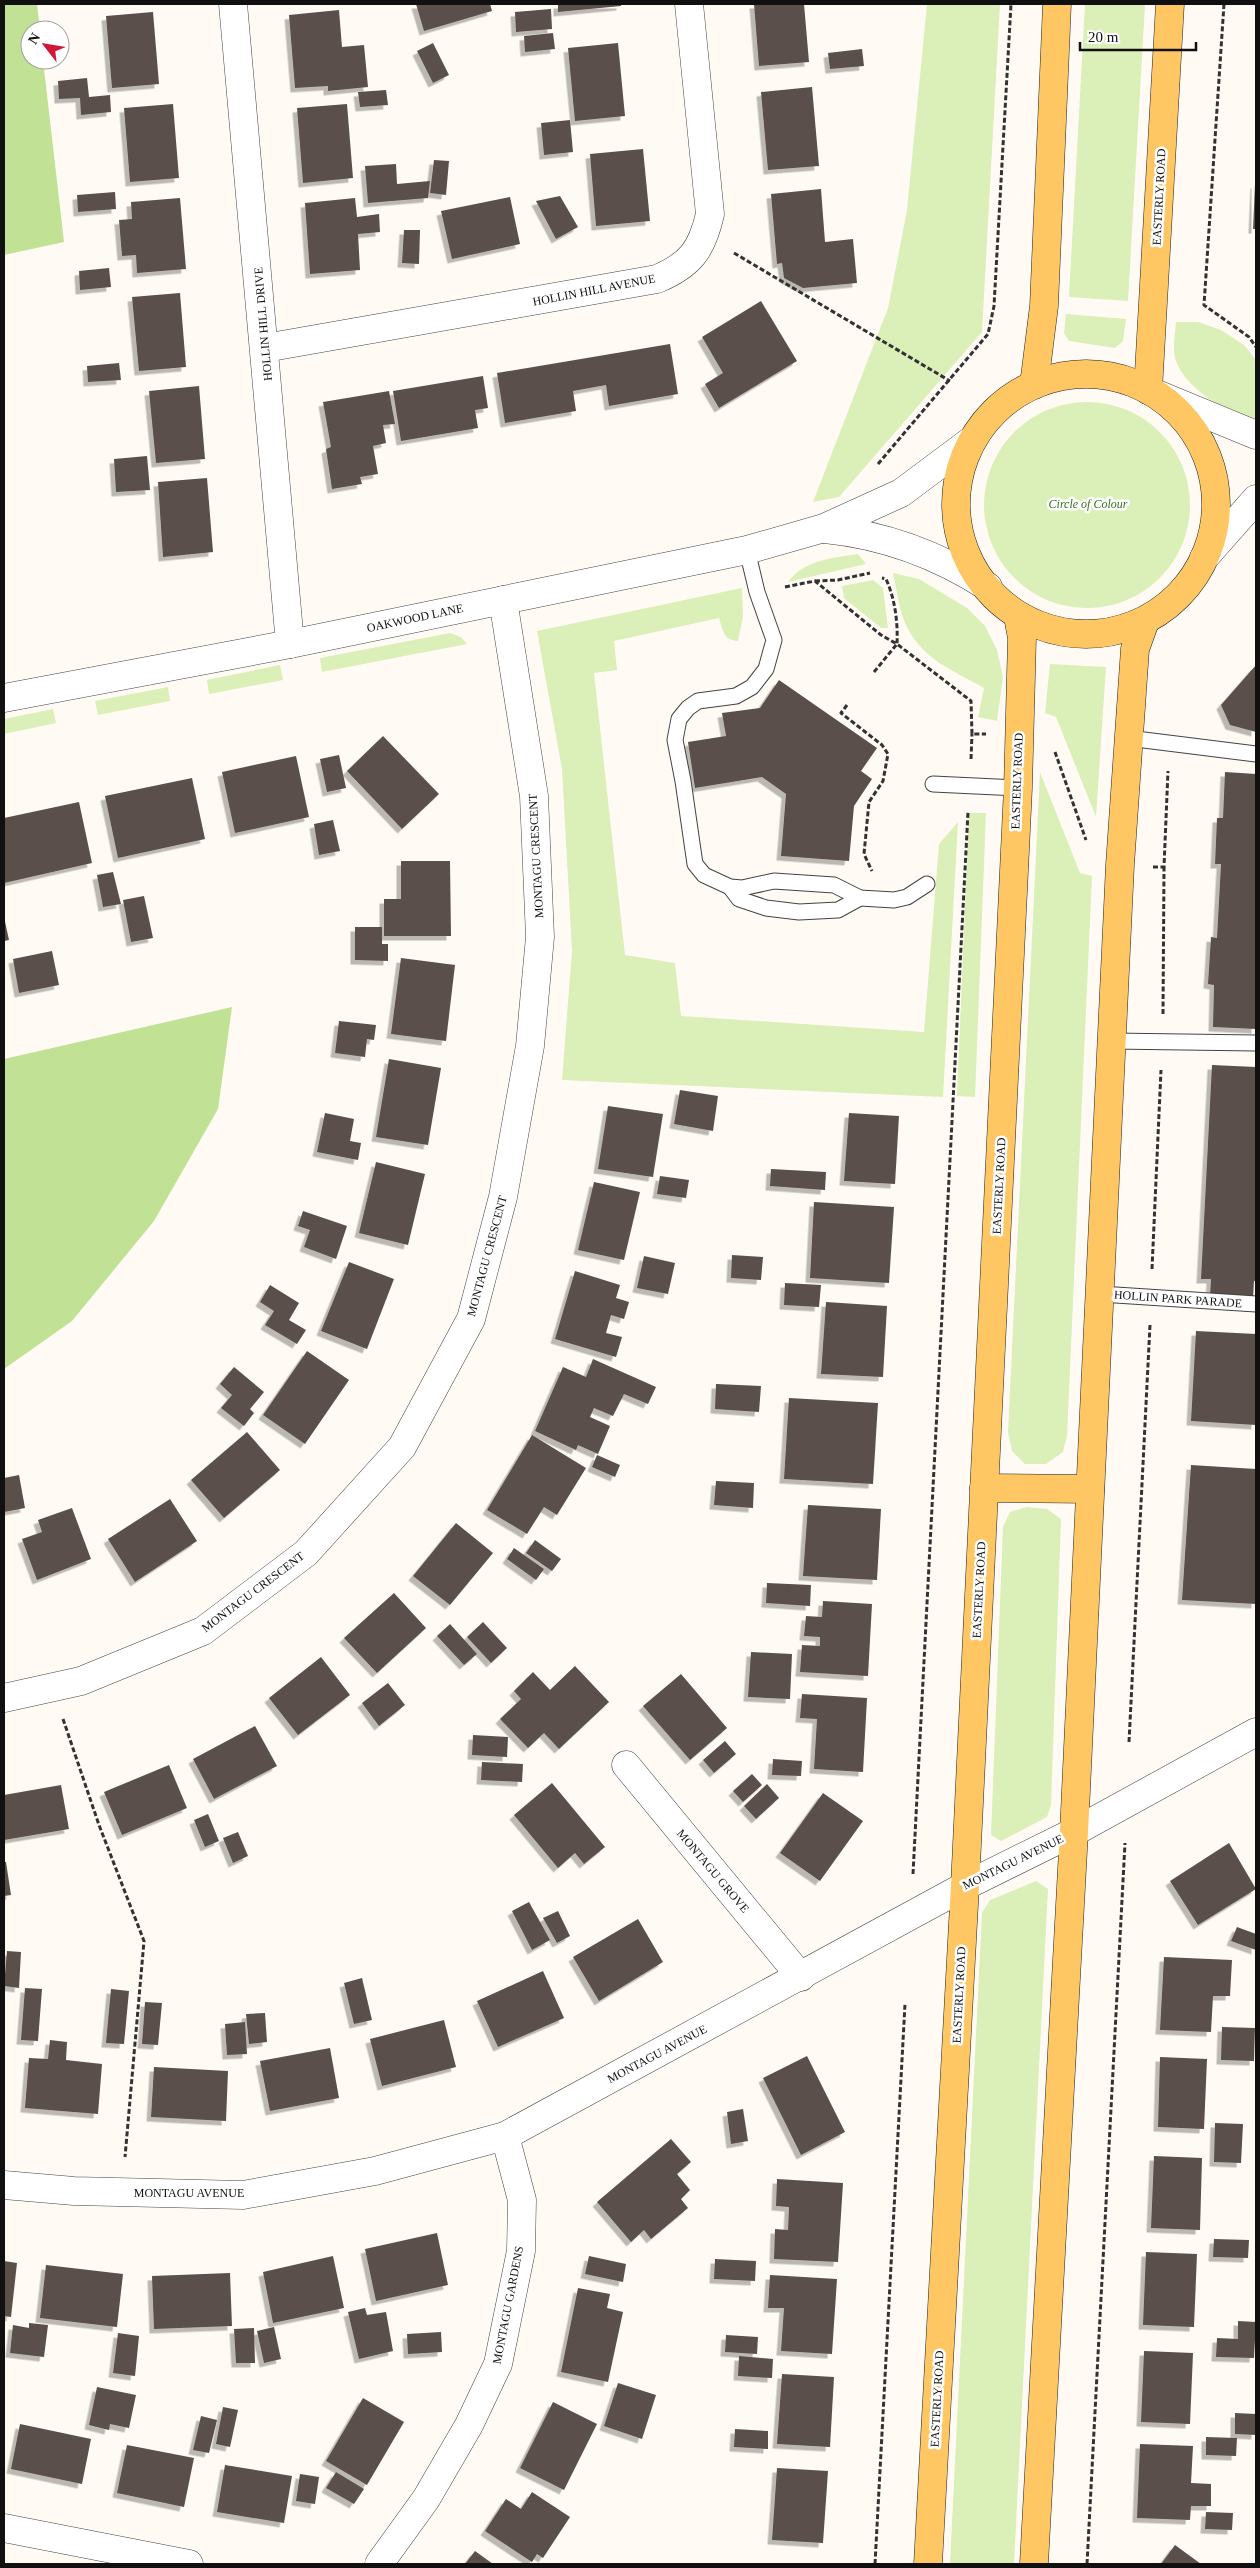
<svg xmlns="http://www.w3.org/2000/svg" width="1260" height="2568" font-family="'Times New Roman',serif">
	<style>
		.green { fill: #dbefb8 }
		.forest { fill: #c1e295 }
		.building { fill: #5a4f4b; filter: url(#shadow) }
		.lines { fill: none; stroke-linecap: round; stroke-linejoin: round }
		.service-casing { stroke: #434343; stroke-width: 17 }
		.minor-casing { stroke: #434343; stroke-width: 29 }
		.tertiary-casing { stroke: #434343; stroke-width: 29 }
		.primary-casing { stroke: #212121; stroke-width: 29 }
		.path { stroke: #323232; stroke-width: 3; stroke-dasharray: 5 2.5; stroke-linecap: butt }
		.service { stroke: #fff; stroke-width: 15 }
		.minor { stroke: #fff; stroke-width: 28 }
		.tertiary { stroke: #fff; stroke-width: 28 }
		.primary { stroke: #ffc664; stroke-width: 28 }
		.labels { text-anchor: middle; stroke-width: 5; stroke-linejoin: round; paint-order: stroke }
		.street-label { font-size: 12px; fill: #101010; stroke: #fff }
		.park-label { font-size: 12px; font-style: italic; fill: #357118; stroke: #fff }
	</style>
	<defs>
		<filter id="shadow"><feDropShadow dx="-4.5" dy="4.5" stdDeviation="0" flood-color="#0004"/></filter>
	</defs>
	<rect width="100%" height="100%" fill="#fffbf4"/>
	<g class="green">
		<polygon points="927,4 1000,4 982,332 839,497 813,502 888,308 907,210"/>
		<polygon points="1085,4 1145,4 1128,301 1069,297"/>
		<polygon points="1066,314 1126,319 1123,341 1115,348 1069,341 1064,333"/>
		<path d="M1176 322H1198L1221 330 1244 345 1256 360V427C1230 413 1186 390 1176 361 1172 349 1175 334 1176 322Z"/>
		<circle cx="1087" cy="505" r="103"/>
		<path d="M858 554 866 564 788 582C804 560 832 558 858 554Z"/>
		<path d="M893 573 919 579 967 608 985 626 997 650 1003 677 997 721 978 717 984 688C956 672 924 660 908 629 899 613 897 590 893 573Z"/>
		<polygon points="873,580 883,588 888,628 881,628 844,598 842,586"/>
		<path d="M742 588 743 617 738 641C723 640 723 630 719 618L614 641 617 670 594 673 625 955 675 963 681 1016 924 1032 939 844 958 822 943 1097 562 1080 572 951 562 769 537 631Z"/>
		<polygon points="450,633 461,637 467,644 322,672 320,658"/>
		<polygon points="1050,664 1106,667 1096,817 1056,717 1045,713"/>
		<polygon points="280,665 283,680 209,694 207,680"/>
		<polygon points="168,687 170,701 98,715 95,701"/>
		<polygon points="53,709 56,723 4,734 4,719"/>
		<polygon points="1040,772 1080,873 1092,876 1067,1436 1063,1452 1046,1464 1025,1464 1012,1451 1008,1432"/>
		<polygon points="969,813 986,813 975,1097 957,1096"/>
		<polygon points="1026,1507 1047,1509 1061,1519 1051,1805 1047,1817 1001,1841 991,1835 1003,1527 1010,1512"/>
		<polygon points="1036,1881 1048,1889 1014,2564 950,2564 982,1913 990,1900"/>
	</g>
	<g class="forest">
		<polygon points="4,4 37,4 40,30 30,30 30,60 43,60 64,242 4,255"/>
		<polygon points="232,1007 218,1109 154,1221 72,1321 4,1369 4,1059"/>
	</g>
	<g class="building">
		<polygon points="416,4 490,4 492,11 424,31"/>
		<polygon points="558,4 621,4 621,6 558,12"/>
		<polygon points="754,4 804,4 809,62 759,66"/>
		<polygon points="551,9 552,29 516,32 515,12"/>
		<polygon points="339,10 342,47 364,45 368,87 328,91 328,86 295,88 289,15"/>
		<polygon points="153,12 159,84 112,88 106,16"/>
		<polygon points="553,33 555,49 525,52 524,36"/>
		<polygon points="433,43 449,75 433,83 417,51"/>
		<polygon points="618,43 625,116 575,121 568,48"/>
		<polygon points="862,49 864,66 830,69 828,53"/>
		<polygon points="87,78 89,97 110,95 111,112 81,115 80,98 59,99 58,81"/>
		<polygon points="812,87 819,166 768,170 761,92"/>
		<polygon points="386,90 388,105 360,107 358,92"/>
		<polygon points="173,104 179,178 130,182 124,108"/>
		<polygon points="347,104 353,178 303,183 297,108"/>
		<polygon points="570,120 573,152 544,155 541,123"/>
		<polygon points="643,149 650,221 596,226 590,154"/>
		<polygon points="434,160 449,161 446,195 430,193"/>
		<polygon points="396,164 397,184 430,181 428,198 368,203 365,166"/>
		<polygon points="1255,184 1256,184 1256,229 1253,229"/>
		<polygon points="821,189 825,242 853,239 857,283 803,288 784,278 782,263 777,264 771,194"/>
		<polygon points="115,192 116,209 78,212 77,195"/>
		<polygon points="560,196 578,227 556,239 536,201"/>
		<polygon points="510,197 520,244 452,259 441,211"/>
		<polygon points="180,198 186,269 137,273 136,255 122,256 119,220 132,219 131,202"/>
		<polygon points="355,198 357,217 379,214 380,232 358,234 360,270 310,274 305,203"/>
		<polygon points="404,230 420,230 419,264 402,263"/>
		<polygon points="109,268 111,287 80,290 79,271"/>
		<polygon points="180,293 186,367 139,371 132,297"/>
		<polygon points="761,301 797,361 719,408 705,384 723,373 702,337"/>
		<polygon points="670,344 678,394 609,406 606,385 573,391 576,411 505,423 497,373"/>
		<polygon points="119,363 121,380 88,382 87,366"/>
		<polygon points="483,376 488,408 475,410 478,428 401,441 393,391"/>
		<polygon points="199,386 205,459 156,463 149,391"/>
		<polygon points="389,391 395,424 383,425 386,443 373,446 378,474 360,477 362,484 332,489 326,449 331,447 323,402"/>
		<polygon points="147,456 150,490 116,492 114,459"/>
		<polygon points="207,478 213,552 163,557 158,482"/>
		<polygon points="1256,665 1256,732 1230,725 1221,705"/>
		<polygon points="779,680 877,748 861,771 872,779 854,806 849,861 781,856 786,794 762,777 695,788 688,742 726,736 722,713 760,708"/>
		<polygon points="383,736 439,794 402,829 347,771"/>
		<polygon points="339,755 346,788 327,792 320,759"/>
		<polygon points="296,756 309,817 235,833 222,772"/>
		<polygon points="1225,772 1256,774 1256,1029 1213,1027 1214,985 1208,984 1211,937 1217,938 1221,864 1215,864 1217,818 1223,818"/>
		<polygon points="192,778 205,839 118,858 105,796"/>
		<polygon points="79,802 92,863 4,883 4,818"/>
		<polygon points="333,820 340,851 319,855 314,824"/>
		<polygon points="401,861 450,861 451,936 384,936 384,899 401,899"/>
		<polygon points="113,872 121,904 103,907 97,875"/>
		<polygon points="144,896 153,938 131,942 123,900"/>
		<polygon points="4,917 9,940 4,941"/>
		<polygon points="355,927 382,927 382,944 388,944 388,961 355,960"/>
		<polygon points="52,951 59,985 19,993 13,959"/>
		<polygon points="401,958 455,965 446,1041 391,1034"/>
		<polygon points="339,1021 376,1025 374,1040 367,1039 365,1057 335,1053"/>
		<polygon points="389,1059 441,1068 428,1145 376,1137"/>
		<polygon points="1212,1065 1256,1067 1256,1281 1254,1281 1253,1299 1210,1297 1211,1279 1201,1279"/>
		<polygon points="680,1090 718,1096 713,1131 674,1124"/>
		<polygon points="608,1106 663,1114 653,1177 598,1169"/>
		<polygon points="325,1113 354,1119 350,1141 361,1143 358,1160 317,1152"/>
		<polygon points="849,1113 899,1116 895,1184 844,1181"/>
		<polygon points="376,1162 425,1174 408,1245 359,1233"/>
		<polygon points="771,1169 826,1172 825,1190 770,1186"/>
		<polygon points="660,1176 689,1180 686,1198 657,1194"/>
		<polygon points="594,1182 640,1192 624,1260 578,1250"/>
		<polygon points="814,1202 894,1207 889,1283 810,1278"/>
		<polygon points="303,1211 347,1226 336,1259 304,1247 310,1230 298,1226"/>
		<polygon points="732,1255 763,1257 761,1280 731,1278"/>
		<polygon points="644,1256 675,1263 668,1294 637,1288"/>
		<polygon points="349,1262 394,1279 367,1349 321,1331"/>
		<polygon points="575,1271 620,1285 616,1298 629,1302 624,1319 611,1315 606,1333 622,1337 616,1357 555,1339"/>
		<polygon points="785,1283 821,1285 819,1307 784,1305"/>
		<polygon points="270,1285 299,1303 289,1320 306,1330 297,1344 265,1325 274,1311 260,1302"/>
		<polygon points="826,1302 887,1306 883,1377 821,1374"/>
		<polygon points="1196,1331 1256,1334 1256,1425 1191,1421"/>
		<polygon points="307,1351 349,1380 305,1444 263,1415"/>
		<polygon points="593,1359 656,1387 648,1404 624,1394 613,1416 594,1408 590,1417 610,1426 598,1454 578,1445 576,1450 535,1431 563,1367 586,1377"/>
		<polygon points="234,1367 264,1392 250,1409 254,1413 244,1426 221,1408 232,1395 220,1384"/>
		<polygon points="716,1384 761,1386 759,1412 715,1409"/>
		<polygon points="789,1398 878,1403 873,1484 784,1479"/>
		<polygon points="247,1432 280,1470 224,1518 191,1480"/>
		<polygon points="532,1435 586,1468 557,1515 544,1507 527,1534 487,1510"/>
		<polygon points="597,1455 620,1465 615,1477 592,1467"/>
		<polygon points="1191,1465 1256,1469 1256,1604 1182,1600"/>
		<polygon points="19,1475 25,1508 4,1512 4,1478"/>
		<polygon points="716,1481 754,1483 753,1508 714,1505"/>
		<polygon points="170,1499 197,1541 135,1582 108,1539"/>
		<polygon points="808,1505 881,1509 877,1580 803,1576"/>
		<polygon points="72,1508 91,1559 37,1580 22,1539 42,1532 38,1520"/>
		<polygon points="456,1523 493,1553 450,1605 413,1576"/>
		<polygon points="535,1540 561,1559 552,1571 526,1553"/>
		<polygon points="514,1548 544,1569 536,1580 507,1559"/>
		<polygon points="767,1583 811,1585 810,1606 766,1603"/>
		<polygon points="394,1593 426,1628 377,1673 344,1638"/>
		<polygon points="823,1601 872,1604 868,1676 800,1672 802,1645 820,1646 820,1637 804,1636 806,1616 822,1617"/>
		<polygon points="483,1622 507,1648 491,1663 467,1637"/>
		<polygon points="450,1624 477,1654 464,1665 437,1636"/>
		<polygon points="751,1652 792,1654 790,1699 748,1697"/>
		<polygon points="321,1657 350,1695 298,1735 269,1698"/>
		<polygon points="575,1666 609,1702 559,1749 544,1733 528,1748 500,1719 521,1699 514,1691 533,1672 550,1690"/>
		<polygon points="681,1674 727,1728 690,1760 643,1706"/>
		<polygon points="388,1683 405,1705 379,1726 362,1703"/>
		<polygon points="802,1694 867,1698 863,1772 814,1769 817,1719 800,1718"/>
		<polygon points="255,1726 277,1766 214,1799 193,1759"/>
		<polygon points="473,1735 508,1737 507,1757 472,1755"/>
		<polygon points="725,1741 736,1754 714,1773 703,1760"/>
		<polygon points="773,1759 802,1761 801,1776 772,1775"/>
		<polygon points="482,1762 523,1764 522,1782 481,1780"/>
		<polygon points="169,1765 187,1808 122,1835 104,1792"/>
		<polygon points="752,1774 762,1785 743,1802 733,1791"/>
		<polygon points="552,1783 605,1847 584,1864 575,1853 558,1868 514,1815"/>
		<polygon points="767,1784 779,1798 756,1819 744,1806"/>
		<polygon points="61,1785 69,1829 4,1840 4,1795"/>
		<polygon points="823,1793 863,1821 820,1881 780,1853"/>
		<polygon points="208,1814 219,1841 205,1847 194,1820"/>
		<polygon points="238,1832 248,1856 233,1863 223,1838"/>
		<polygon points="1229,1843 1256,1889 1198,1925 1170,1881"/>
		<polygon points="4,1862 6,1862 11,1895 4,1896"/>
		<polygon points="529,1902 550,1940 532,1950 512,1911"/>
		<polygon points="558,1911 570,1936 557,1943 543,1918"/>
		<polygon points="638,1919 663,1962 599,2001 573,1957"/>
		<polygon points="1237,1927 1256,1934 1256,1950 1231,1941"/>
		<polygon points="7,1951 21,1952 19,1988 4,1986"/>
		<polygon points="1164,1957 1232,1960 1230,1996 1213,1996 1211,2032 1160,2030"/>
		<polygon points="543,1971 564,2018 498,2047 477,2001"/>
		<polygon points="362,1978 372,2020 354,2024 344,1983"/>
		<polygon points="25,1988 42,1989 38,2041 21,2040"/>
		<polygon points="111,1989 129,1991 124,2044 106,2043"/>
		<polygon points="145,2002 162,2003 158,2045 142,2044"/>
		<polygon points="265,2013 267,2042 249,2044 246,2014"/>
		<polygon points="444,2020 456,2067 382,2086 370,2039"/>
		<polygon points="245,2022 247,2054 227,2055 225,2024"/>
		<polygon points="1222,2027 1255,2028 1254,2061 1221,2060"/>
		<polygon points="50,2040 67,2042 66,2060 102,2064 98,2114 25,2108 29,2058 48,2059"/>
		<polygon points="330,2048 339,2098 270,2111 260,2061"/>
		<polygon points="807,2056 845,2132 801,2155 763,2078"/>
		<polygon points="1160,2057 1207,2059 1204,2129 1158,2127"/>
		<polygon points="154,2067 228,2071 226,2121 151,2117"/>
		<polygon points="743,2109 748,2141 731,2144 727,2112"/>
		<polygon points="1215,2123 1243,2124 1241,2163 1214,2162"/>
		<polygon points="671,2139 691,2162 677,2174 690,2190 681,2199 688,2208 651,2239 644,2230 631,2242 597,2202"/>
		<polygon points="1154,2156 1202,2158 1200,2230 1151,2228"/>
		<polygon points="777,2179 843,2183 838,2262 774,2259 775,2229 788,2230 789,2207 776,2206"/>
		<polygon points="437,2233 448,2285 376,2301 365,2249"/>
		<polygon points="1214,2239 1249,2240 1248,2258 1213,2257"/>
		<polygon points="1146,2252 1197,2254 1194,2327 1143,2325"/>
		<polygon points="333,2256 344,2308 273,2323 263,2272"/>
		<polygon points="589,2256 626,2264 623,2282 585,2274"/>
		<polygon points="715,2259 756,2261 755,2281 714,2279"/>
		<polygon points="4,2261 17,2263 11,2317 4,2316"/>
		<polygon points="46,2265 123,2274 117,2327 40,2318"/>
		<polygon points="230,2273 232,2326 154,2329 152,2276"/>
		<polygon points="770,2275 837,2279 832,2354 781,2351 784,2308 768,2308"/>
		<polygon points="578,2288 610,2294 607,2308 623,2312 608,2382 561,2372"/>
		<polygon points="365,2308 367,2315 386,2312 393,2351 359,2359 348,2312"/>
		<polygon points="1238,2321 1256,2322 1254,2358 1216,2357 1217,2338 1238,2339"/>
		<polygon points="29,2323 48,2325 44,2357 10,2353 13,2325 29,2328"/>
		<polygon points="274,2327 281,2359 264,2363 257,2331"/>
		<polygon points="254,2328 255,2363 236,2363 234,2329"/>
		<polygon points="441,2332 442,2352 408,2354 407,2334"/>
		<polygon points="118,2333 139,2336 135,2376 113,2373"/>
		<polygon points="726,2335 758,2337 757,2354 725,2352"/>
		<polygon points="1144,2351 1193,2353 1190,2424 1141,2422"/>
		<polygon points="739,2356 773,2359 772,2378 738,2376"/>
		<polygon points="782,2374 834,2377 830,2447 777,2444"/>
		<polygon points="618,2383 656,2395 642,2439 604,2426"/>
		<polygon points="97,2387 136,2395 129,2428 110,2424 109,2430 89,2425"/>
		<polygon points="363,2398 404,2422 367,2485 326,2461"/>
		<polygon points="553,2402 597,2424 564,2490 520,2468"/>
		<polygon points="223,2407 238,2410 230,2447 216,2444"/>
		<polygon points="1235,2413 1256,2414 1256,2435 1235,2434"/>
		<polygon points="201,2416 217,2420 209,2453 193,2450"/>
		<polygon points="20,2424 91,2439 82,2484 11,2469"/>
		<polygon points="735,2429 768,2431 768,2449 734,2447"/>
		<polygon points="1206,2437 1237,2438 1236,2456 1206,2455"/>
		<polygon points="1140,2444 1193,2446 1191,2483 1211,2484 1211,2506 1191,2506 1190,2520 1137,2518"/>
		<polygon points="127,2445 194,2458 184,2507 117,2493"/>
		<polygon points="225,2465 292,2476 284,2523 217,2512"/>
		<polygon points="777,2468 828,2471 823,2543 772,2540"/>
		<polygon points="336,2472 364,2489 354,2504 326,2488"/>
		<polygon points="300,2474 319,2477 315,2504 296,2501"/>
		<polygon points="532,2492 570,2517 543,2558 537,2554 532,2562 485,2531 506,2499 521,2509"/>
		<polygon points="1206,2512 1233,2513 1232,2530 1205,2529"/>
		<polygon points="1175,2545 1201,2564 1161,2564"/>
		<polygon points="475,2551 493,2564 465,2564"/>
	</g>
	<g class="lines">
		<g class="service-casing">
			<g id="service">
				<polyline points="747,550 757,592 774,640 766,669 752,687 736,696 698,701 688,708 679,719 675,740 683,781 695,864 704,875 730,887 742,888 774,881 834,885 860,898 894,900 907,897 927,884"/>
				<polyline points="1128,738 1256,754"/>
				<polyline points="933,784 1018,788"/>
				<polyline points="730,887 739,899 766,908 799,912 838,910 860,898"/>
				<polyline points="1111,1041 1256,1043"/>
				<polyline points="1100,1294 1256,1304"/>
			</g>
		</g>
		<g class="minor-casing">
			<g id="minor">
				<polyline points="233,4 290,644"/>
				<path d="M265 348 657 279C690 265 702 250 710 214L689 4"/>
				<polyline points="4,1698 81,1681 203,1631 306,1553 402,1447 471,1319 503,1197 530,1046 540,937 534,796 503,600"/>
				<polyline points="626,1765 801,1977"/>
				<polyline points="4,2185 74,2191 243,2195 375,2171 505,2136 965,1886 1074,1832 1256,1732"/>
				<polyline points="4,2528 189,2564"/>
				<polyline points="379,2564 426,2499 469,2425 498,2364 521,2251 522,2200 505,2136"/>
			</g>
		</g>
		<g class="tertiary-casing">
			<g id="tertiary">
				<polyline points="1159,395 1256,435"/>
				<path d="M825 529C885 535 937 554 988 587"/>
				<polyline points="1204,558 1256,499"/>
				<polyline points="4,698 290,644 747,550 824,528 901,493 972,440"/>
			</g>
		</g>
		<g class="primary-casing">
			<g id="primary">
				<circle cx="1086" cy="504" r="130"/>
				<polyline points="1034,385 1044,306 1057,4"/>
				<polyline points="1148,390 1170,4"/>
				<polyline points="984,1488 1090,1489"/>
				<polyline points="928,2564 965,1886 1018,788 1022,638 1018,616"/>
				<polyline points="1034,2564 1074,1832 1120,865 1135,649 1145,621"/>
			</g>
		</g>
		<g class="path">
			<polyline points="1224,4 1204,305 1249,337 1256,347"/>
			<polyline points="734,253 950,381"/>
			<polyline points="878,464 988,334 994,306 1011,4"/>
			<polyline points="815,581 838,580 870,573"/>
			<path d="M785 587 815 581 881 635 897 644C898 622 895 599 886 579L882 578"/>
			<polyline points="874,672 897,644 971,701 972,734 986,734"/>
			<polyline points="847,705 841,713 882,745 888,754 883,781 869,802 864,854 872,871"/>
			<polyline points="1055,752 1086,840"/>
			<polyline points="971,759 972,734"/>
			<polyline points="1153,867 1164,867 1168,771"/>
			<polyline points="1163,1014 1164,867"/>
			<polyline points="1152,1269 1161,1070"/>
			<polyline points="63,1719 99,1825 144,1941 125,2157"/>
			<polyline points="1129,1742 1150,1325"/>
			<polyline points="913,1874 968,812"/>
			<polyline points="875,2564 905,2004"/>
			<polyline points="1087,2564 1125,1843"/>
		</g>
		<use href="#service" class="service"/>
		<use href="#minor" class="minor"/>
		<use href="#tertiary" class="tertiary"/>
		<use href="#primary" class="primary"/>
	</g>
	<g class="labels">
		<g class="street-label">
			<text transform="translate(1159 197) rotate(-87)" y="4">EASTERLY ROAD</text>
			<text transform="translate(594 290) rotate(-11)" y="4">HOLLIN HILL AVENUE</text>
			<text transform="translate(263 324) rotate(-95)" y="4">HOLLIN HILL DRIVE</text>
			<text transform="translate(415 618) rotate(-12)" y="4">OAKWOOD LANE</text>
			<text transform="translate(1017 781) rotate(-88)" y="4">EASTERLY ROAD</text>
			<text transform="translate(536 856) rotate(-93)" y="4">MONTAGU CRESCENT</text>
			<text transform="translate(999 1186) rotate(-87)" y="4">EASTERLY ROAD</text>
			<text transform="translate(487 1256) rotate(-75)" y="4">MONTAGU CRESCENT</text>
			<text transform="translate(1178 1299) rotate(4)" y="4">HOLLIN PARK PARADE</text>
			<text transform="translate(979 1590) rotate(-87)" y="4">EASTERLY ROAD</text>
			<text transform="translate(253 1592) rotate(-37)" y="4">MONTAGU CRESCENT</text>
			<text transform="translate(1013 1862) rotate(-26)" y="4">MONTAGU AVENUE</text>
			<text transform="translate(713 1871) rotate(50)" y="4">MONTAGU GROVE</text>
			<text transform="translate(959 1995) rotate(-87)" y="4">EASTERLY ROAD</text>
			<text transform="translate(657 2054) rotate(-28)" y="4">MONTAGU AVENUE</text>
			<text x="189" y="2197">MONTAGU AVENUE</text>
			<text transform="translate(508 2305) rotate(-79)" y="4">MONTAGU GARDENS</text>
			<text transform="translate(937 2399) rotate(-87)" y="4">EASTERLY ROAD</text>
		</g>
		<g class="park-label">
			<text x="1088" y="508">Circle of Colour</text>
		</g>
	</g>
	<rect width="1260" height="2568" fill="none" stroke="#101010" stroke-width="10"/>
	<g transform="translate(45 45) rotate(301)"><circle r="24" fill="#ffffff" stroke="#9f9f9f"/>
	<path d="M0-4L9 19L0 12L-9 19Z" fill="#d11737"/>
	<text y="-8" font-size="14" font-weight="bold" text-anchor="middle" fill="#101010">N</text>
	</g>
	<path d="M1080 42v8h116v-8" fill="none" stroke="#101010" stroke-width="2.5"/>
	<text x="1088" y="42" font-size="15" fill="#101010" stroke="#ffffff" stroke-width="4" paint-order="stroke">20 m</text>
</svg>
